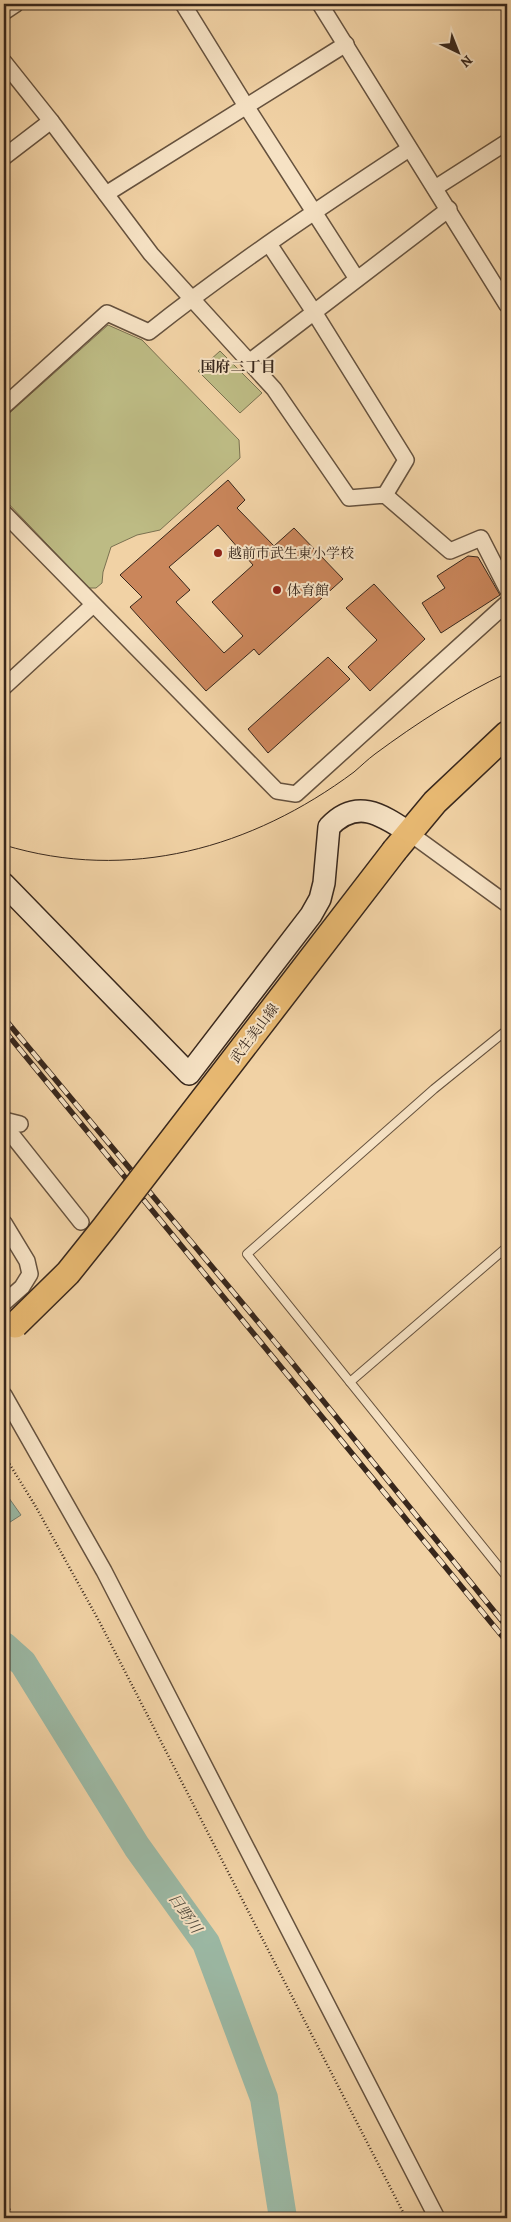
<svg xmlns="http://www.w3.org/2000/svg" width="511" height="2222" font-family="Alegreya,'Noto Serif JP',serif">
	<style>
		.green { fill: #bdbb84; stroke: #7a7150 }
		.water { fill: #9bb8a4; stroke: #737e6e }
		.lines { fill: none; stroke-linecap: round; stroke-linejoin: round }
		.river { stroke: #9bb8a4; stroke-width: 28 }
		.building { fill: #ca865b; stroke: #38271c; fill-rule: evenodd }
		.lane-casing { stroke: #66523e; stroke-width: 10 }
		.street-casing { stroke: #66523e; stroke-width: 18 }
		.secondary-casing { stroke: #38271c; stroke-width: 24 }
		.primary-casing { stroke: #38271c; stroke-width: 28 }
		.path { stroke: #38271c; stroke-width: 2.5; stroke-dasharray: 1 2.5; stroke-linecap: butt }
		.lane { stroke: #f6e2c4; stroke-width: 8 }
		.street { stroke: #f6e2c4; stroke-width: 15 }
		.secondary { stroke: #f6e2c4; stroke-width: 21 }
		.primary { stroke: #e8b972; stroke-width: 25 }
		.tram { stroke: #38271c; stroke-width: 1 }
		.rail-casing { stroke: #38271c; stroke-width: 5.5 }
		.rail { stroke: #f6e2c4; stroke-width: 4; stroke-dasharray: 11; stroke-linecap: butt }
		.primary-bridge-casing { stroke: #38271c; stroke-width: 28; stroke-linecap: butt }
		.primary-bridge { stroke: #e8b972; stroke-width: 25 }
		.poi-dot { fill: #8f2418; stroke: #f6e2c4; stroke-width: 2 }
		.labels { text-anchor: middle; stroke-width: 4; stroke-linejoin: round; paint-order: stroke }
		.poi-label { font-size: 14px; fill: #38271c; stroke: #f6e2c4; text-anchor: start }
		.street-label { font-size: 14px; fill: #38271c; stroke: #f6e2c4 }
		.neighbourhood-label { font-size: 15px; font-weight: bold; fill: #38271c; stroke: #f6e2c4 }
		.water-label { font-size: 15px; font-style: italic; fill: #514b3e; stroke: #f6e2c4 }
	</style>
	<rect width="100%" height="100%" fill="#f1d2a5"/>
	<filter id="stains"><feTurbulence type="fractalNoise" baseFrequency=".004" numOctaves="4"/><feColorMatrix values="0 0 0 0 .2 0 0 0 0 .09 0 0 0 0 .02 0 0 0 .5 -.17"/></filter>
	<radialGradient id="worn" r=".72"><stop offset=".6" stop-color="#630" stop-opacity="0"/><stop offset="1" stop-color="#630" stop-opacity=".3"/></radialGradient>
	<g class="green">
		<polygon points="108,325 142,340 239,440 240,458 160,530 137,535 111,547 103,572 102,583 96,588 89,588 4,499 4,418"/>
		<polygon points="220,351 262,393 240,413 198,371"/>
	</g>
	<polygon class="water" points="4,1491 21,1515 4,1526"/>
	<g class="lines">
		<polyline class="river" points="4,1646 23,1663 137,1847 206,1943 264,2098 283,2218"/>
	</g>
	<g class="building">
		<path d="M228 480 245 500 237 508 274 546 294 528 343 579 259 655 254 649 206 691 130 607 142 597 120 575ZM218 525 253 565 212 602 243 636 224 653 176 602 190 590 169 567Z"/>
		<polygon points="468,556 478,557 500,595 441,633 422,603 445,588 437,576"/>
		<polygon points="374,584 425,639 370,691 348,667 377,640 346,608"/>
		<polygon points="328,657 350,679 268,753 248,729"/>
	</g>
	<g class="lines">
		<g class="lane-casing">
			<g id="lane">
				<polyline points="507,1030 434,1089 247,1254 507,1577"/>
				<polyline points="350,1382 507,1247"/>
			</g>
		</g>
		<g class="street-casing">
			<g id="street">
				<polyline points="183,4 246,106 357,279"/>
				<polyline points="320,4 507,305"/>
				<polyline points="4,12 16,4"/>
				<polyline points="4,62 51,121 151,254 274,389 349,498 385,495 450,551 481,538 507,589"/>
				<polyline points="4,157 51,121"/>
				<polyline points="435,188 507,142"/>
				<polyline points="106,194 346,44"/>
				<polyline points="269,244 314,312 406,460 385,495"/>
				<polyline points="249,362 449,209"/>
				<path d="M4 406 107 313 149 332C232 266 321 207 409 149"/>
				<polyline points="4,513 277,791 296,794 507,603"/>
				<polyline points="4,687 93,605"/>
				<polyline points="408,832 507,904"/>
				<polyline points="4,1120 20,1124"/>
				<polyline points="4,1125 81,1222"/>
				<polyline points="4,1223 27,1261 30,1274 22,1287 4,1303"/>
				<polyline points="4,1395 104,1571 437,2218"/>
			</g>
		</g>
		<g class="secondary-casing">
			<path id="secondary" d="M4 884 189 1074 311 915 320 899 324 883 329 827C356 798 381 814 408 832"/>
		</g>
		<g class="primary-casing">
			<polyline id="primary" points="395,850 435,802 507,734"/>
		</g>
		<g class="path">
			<polyline points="4,1455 36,1507 99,1621 406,2218"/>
			<polyline points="4,2196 13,2218"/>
		</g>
		<use href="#lane" class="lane"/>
		<use href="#street" class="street"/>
		<use href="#secondary" class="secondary"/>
		<use href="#primary" class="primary"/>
		<path class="tram" d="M4 845C129 883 252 848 354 772 361 766 367 760 375 754 417 723 460 695 507 673"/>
		<g class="rail-casing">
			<g id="rail">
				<polyline points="4,1018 290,1360 507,1627"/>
				<polyline points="4,1030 507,1642"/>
			</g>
		</g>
		<use href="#rail" class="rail"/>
		<g class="primary-bridge-casing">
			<polyline id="primary-bridge" points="15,1325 68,1273 104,1228 395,850"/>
		</g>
		<use href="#primary-bridge" class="primary-bridge"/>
	</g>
	<g class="poi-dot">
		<circle cx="218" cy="553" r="5"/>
		<circle cx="277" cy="590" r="5"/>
	</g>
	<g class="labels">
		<g class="poi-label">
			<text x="228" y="558">越前市武生東小学校</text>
			<text x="287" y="595">体育館</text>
		</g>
		<g class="street-label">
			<text transform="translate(254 1033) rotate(-53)" y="5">武生美山線</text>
		</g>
		<g class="neighbourhood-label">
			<text x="238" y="372">国府二丁目</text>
		</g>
		<g class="water-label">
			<text transform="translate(185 1913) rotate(55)" y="5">日野川</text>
		</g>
	</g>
	<rect width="511" height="2222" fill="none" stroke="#f1d2a5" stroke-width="20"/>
	<rect x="5" y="5" width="501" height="2212" fill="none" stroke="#38271c" stroke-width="2.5"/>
	<rect x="10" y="10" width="491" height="2202" fill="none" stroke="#38271c"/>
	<g transform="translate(458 52) rotate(137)" stroke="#f6e2c4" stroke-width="4" paint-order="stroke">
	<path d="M0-4L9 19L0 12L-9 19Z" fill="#38271c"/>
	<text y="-8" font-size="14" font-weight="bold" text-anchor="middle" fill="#38271c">N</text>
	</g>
	<rect width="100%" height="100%" filter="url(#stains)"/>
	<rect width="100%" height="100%" fill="url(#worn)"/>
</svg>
